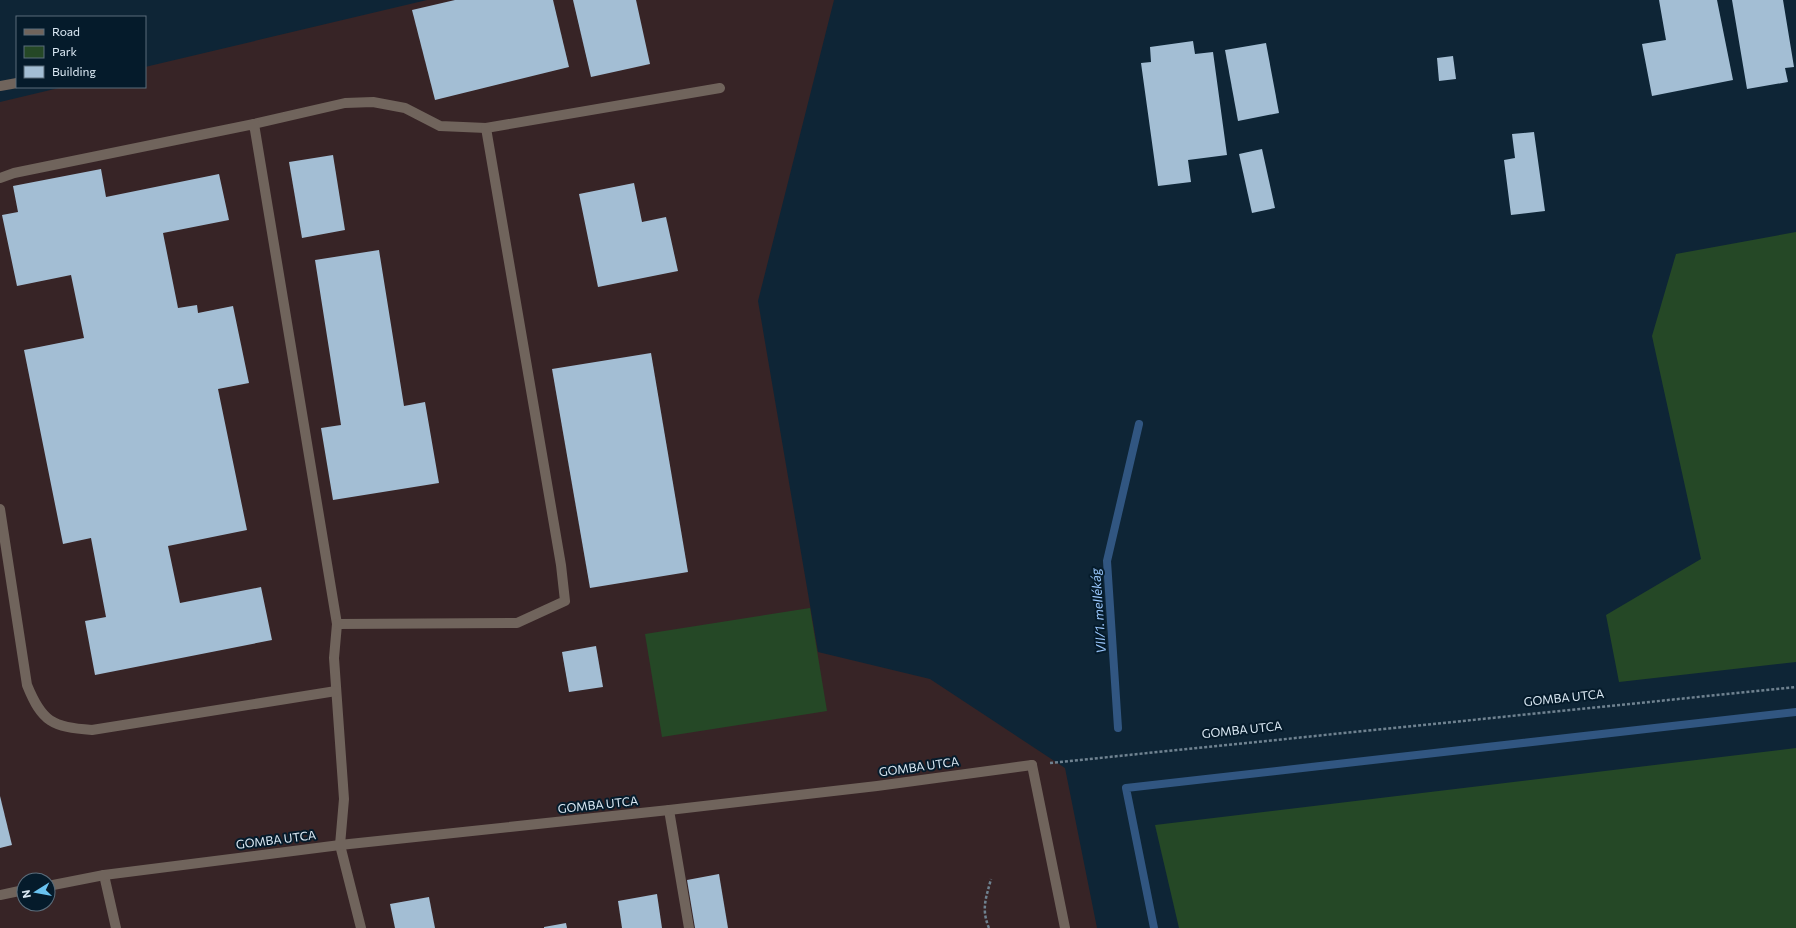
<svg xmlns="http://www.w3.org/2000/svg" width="1796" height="928" font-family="Commissioner,sans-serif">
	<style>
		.industrial { fill: #372426; fill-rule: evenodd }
		.green { fill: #254826 }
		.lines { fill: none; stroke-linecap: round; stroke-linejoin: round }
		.stream { stroke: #315681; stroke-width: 8 }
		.building { fill: #a3bed4 }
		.path { stroke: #6f8290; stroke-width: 2.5; stroke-dasharray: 3 2; stroke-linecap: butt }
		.lane { stroke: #70645c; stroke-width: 10 }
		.street { stroke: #70645c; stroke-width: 10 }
		.labels { text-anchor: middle; stroke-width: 4; stroke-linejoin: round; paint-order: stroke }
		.street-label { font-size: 12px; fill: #dbe9f4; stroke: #051b2b }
		.water-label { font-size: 13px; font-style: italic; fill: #99c6fb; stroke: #051b2b }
	</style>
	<rect width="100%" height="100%" fill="#0e2536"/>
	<path class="industrial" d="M427 0H834L758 301 818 652 930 679 1065 768 1097 928H0V102L63 87H145V67ZM24 880H48V904H24Z"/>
	<g class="green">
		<polygon points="1796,232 1796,662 1619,682 1606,615 1701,559 1652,336 1676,254"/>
		<polygon points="810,608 827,711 662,737 645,634"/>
		<polygon points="1796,748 1796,928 1179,928 1155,825"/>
	</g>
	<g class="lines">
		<g class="stream">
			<polyline points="1118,728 1107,561 1139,424"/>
			<polyline points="1154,928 1126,788 1796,712"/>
		</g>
	</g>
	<g class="building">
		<polygon points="455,0 553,0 569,67 435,100 412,10"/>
		<polygon points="573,0 636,0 650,64 591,77"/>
		<polygon points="1659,0 1717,0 1733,80 1652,96 1642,44 1666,40"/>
		<polygon points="1732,0 1783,0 1794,67 1785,68 1788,82 1747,89"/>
		<polygon points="1193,41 1195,54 1213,52 1227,155 1188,160 1191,182 1158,186 1141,63 1151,62 1150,47"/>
		<polygon points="1266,43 1279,113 1238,121 1225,50"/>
		<polygon points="1453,56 1456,79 1439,81 1437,58"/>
		<polygon points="1534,132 1545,211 1511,215 1504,160 1515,158 1512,134"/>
		<polygon points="1262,149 1275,208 1252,213 1239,154"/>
		<polygon points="333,155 345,230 302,238 289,162"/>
		<polygon points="101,169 106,197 219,174 229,220 163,233 178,308 197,305 198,313 233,306 249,383 218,389 247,530 168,546 180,603 261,587 272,640 95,675 85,621 106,617 91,538 63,544 24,350 84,338 71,275 17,286 2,215 18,212 13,186"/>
		<polygon points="634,183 642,222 666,217 678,271 598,287 579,194"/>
		<polygon points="379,250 404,406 425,402 439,483 333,500 321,428 341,425 315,260"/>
		<polygon points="651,353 688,572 590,588 552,369"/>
		<polygon points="596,646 603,687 569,692 562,652"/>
		<polygon points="0,796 12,845 0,848"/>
		<polygon points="719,874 728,928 695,928 687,880"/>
		<polygon points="657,894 662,928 622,928 618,901"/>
		<polygon points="429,897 435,928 395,928 390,904"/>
		<polygon points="566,923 567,928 544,928 544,927"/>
	</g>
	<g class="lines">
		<g class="path">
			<polyline points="1050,763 1796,687"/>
			<path d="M989 928C981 909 986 898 991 879"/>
		</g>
		<g class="lane">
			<polyline points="0,86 17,83"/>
			<polyline points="254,124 345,103 373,102 405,108 440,126 486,128 720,88"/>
			<polyline points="0,178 14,173 254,124 337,624 334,658 344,799 340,845 361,928"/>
			<path d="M0 509 27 685C42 722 52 727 92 730L336 691"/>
			<polyline points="337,624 517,623 565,601 561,565 486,128"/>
			<polyline points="1032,765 1065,928"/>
			<polyline points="669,810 689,928"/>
			<polyline points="104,875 116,928"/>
		</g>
		<g class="street">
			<polyline points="48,886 104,875 340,845 669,810 877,786 1032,765"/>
			<polyline points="0,895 24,890"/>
		</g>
	</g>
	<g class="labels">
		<g class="street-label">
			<text transform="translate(1564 698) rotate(-6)" y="4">GOMBA UTCA</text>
			<text transform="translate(1242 730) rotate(-6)" y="4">GOMBA UTCA</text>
			<text transform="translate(919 767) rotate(-8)" y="4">GOMBA UTCA</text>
			<text transform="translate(598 805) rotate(-6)" y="4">GOMBA UTCA</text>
			<text transform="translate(276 840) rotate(-7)" y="4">GOMBA UTCA</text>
		</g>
		<g class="water-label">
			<text transform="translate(1098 611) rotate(-94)" y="5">VII/1. mellékág</text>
		</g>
	</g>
	<rect x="16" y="16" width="130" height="72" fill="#051b2b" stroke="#5b6d7b"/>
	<rect x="24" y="29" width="20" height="6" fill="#70645c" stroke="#5b6d7b"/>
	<text x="52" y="36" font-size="12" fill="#dbe9f4">Road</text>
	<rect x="24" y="46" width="20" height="12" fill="#254826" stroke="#5b6d7b"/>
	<text x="52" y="56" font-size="12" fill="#dbe9f4">Park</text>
	<rect x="24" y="66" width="20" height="12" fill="#a3bed4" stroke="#5b6d7b"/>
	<text x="52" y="76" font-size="12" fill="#dbe9f4">Building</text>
	<g transform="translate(36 892) rotate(259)"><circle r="19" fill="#051b2b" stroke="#5b6d7b"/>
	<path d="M0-3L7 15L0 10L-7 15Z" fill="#6ac3f1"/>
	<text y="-6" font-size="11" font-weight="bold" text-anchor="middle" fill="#dbe9f4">N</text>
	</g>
</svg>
